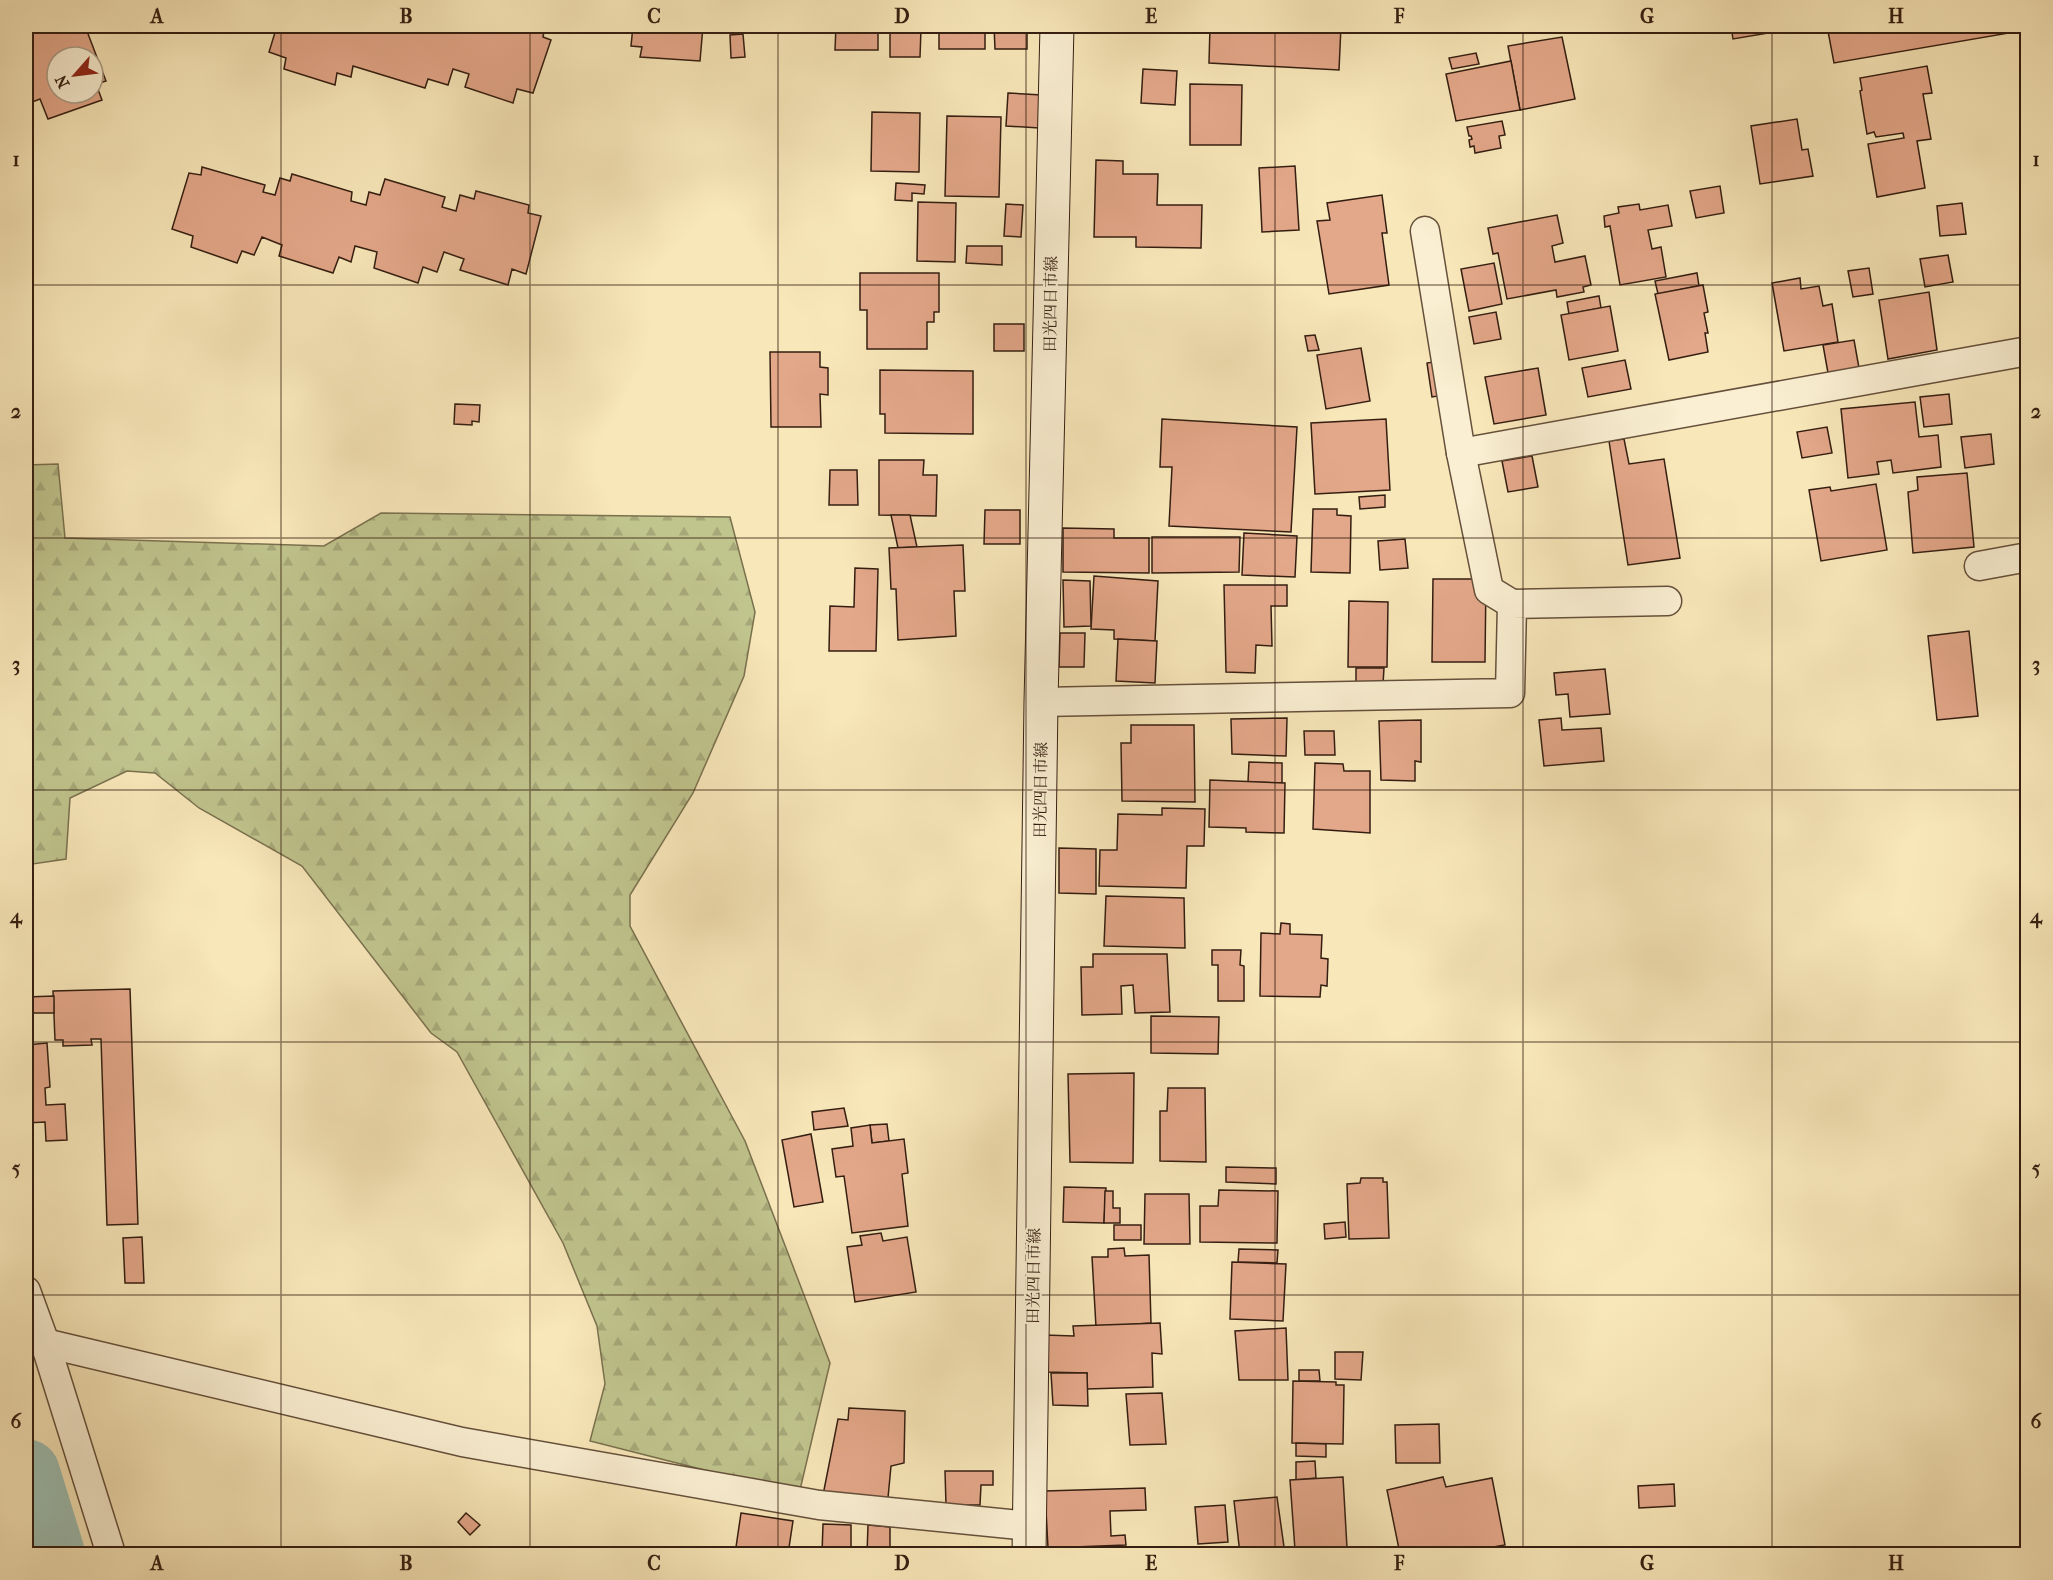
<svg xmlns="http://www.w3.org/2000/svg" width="2053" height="1580" font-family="'IM FELL French Canon','Noto Serif JP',serif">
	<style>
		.forest { fill: url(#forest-firs); stroke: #7a714f; stroke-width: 1.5 }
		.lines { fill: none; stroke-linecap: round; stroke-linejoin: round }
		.river { stroke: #9dbfb2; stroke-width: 68 }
		.building { fill: #e3a789; stroke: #341e11; stroke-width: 1.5; fill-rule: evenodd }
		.minor-casing { stroke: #65503b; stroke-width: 31 }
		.secondary-casing { stroke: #341e11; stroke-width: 35 }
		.minor { stroke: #faefd2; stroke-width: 28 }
		.secondary { stroke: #faefd2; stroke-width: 33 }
		.grid { fill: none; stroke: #341e11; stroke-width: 1.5; stroke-opacity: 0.55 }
		.labels { text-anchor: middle; stroke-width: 4.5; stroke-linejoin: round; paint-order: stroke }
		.street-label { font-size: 16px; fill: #341e11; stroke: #faefd2 }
		.neatline { fill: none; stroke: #341e11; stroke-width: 2 }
		.grid-label { font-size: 20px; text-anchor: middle; font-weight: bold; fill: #341e11 }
	</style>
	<defs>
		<pattern id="forest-firs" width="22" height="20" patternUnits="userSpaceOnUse" patternTransform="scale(1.5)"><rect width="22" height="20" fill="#c0c48d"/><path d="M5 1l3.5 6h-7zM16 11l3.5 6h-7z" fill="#a6a879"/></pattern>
	</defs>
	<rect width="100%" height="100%" fill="#f8e7b9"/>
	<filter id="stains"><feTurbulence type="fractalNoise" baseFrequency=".00333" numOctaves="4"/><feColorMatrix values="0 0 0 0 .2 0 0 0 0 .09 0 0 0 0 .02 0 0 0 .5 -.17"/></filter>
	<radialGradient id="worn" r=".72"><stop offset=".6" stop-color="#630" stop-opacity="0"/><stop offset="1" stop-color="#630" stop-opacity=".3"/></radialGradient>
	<polygon class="forest" points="58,464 65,538 324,546 381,513 730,517 755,612 744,676 693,793 630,895 630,926 745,1141 830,1363 799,1494 590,1441 605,1384 597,1326 563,1243 457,1052 431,1033 302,866 199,808 155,773 127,771 70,798 66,859 26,865 26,465"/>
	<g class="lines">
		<polyline class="river" points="26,1473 51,1554"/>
	</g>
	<g class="building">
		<path d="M33 26H85L106 81 96 84 102 100 48 119 40 99 27 104 26 29ZM57 57H93V93H57Z"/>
		<polygon points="277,26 450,26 449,29 463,33 466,26 545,26 543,37 551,40 533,93 517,89 513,103 465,87 469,74 453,69 448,85 428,79 425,88 353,66 351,77 337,73 335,85 284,69 286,58 269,52"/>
		<polygon points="633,26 703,26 700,61 640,57 642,47 631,46"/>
		<rect x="749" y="26" width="49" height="5"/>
		<polygon points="836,26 886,26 886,31 878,31 878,50 835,50"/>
		<rect x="939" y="26" width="46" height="23"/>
		<polygon points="994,26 1027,26 1027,49 995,49"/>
		<polygon points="1210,26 1341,26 1339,70 1209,63"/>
		<polygon points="1731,26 1792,26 1792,29 1733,39"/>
		<polygon points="1827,26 2014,26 2015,32 1834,63"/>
		<polygon points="890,29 921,29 920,57 890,57"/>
		<polygon points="743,34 745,57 731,58 730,35"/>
		<polygon points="1562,37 1575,99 1520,110 1508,46"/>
		<polygon points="1476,53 1479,64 1452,69 1449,58"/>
		<polygon points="1511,61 1520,110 1456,121 1446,74"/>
		<polygon points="1927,66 1932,93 1923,94 1931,139 1917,141 1925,188 1877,197 1868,144 1904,138 1903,133 1876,137 1874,132 1867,134 1860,91 1862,90 1860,78"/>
		<polygon points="1143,69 1177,71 1175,105 1141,103"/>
		<polygon points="1190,84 1242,85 1241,145 1190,145"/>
		<polygon points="1008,93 1041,95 1039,128 1006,126"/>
		<polygon points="872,112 920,113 919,172 871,171"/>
		<polygon points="947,116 1001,117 999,197 945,196"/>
		<polygon points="1797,119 1802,150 1808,149 1813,176 1760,184 1751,126"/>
		<polygon points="1502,121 1505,135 1499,136 1501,148 1475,153 1474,146 1470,147 1469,140 1472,139 1471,136 1469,136 1467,127"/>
		<polygon points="1096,160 1123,161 1123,174 1158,174 1157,205 1202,205 1201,248 1136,247 1136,237 1094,237"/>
		<polygon points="1295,166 1299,230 1262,232 1259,168"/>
		<polygon points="202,167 265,185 263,192 275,195 280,178 290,181 292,174 352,192 351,201 366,205 369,192 380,195 385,179 445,197 442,207 456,211 460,195 474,199 476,191 529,205 528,213 541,216 526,274 512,269 508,285 460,270 464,259 444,252 437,272 423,267 418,283 374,268 377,252 355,246 351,262 339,257 333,273 279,256 282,245 262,237 254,255 242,251 237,263 191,247 193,236 172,229 189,173 201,175"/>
		<polygon points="896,183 925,185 924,194 912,193 912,201 895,200"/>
		<polygon points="1720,186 1724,213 1696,218 1690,191"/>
		<polygon points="1382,195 1387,233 1382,233 1389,285 1329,294 1317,221 1330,220 1327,203"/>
		<polygon points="918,202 956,203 955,262 917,261"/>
		<polygon points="1962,203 1966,234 1940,236 1937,206"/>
		<polygon points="1006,204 1023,205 1021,237 1004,236"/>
		<polygon points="1639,204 1640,210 1668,205 1672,226 1648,230 1652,249 1661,247 1666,277 1620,285 1610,226 1605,227 1604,216 1619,213 1618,207"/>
		<polygon points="1557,215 1563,243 1552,246 1555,262 1585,256 1591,285 1583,287 1584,292 1557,297 1556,290 1507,299 1498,253 1493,254 1488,228"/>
		<polygon points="967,246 1002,246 1002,265 966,263"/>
		<polygon points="1948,255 1953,282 1925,287 1920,259"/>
		<polygon points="1494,263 1502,304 1469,311 1461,269"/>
		<polygon points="1869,268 1873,294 1853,297 1848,271"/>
		<polygon points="860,273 939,273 939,312 934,312 934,322 927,322 927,349 867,349 867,310 860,310"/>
		<polygon points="1697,273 1699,286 1658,294 1655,281"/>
		<polygon points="1800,278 1801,289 1819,286 1823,306 1832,304 1838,342 1784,351 1772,283"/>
		<polygon points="1703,285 1708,312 1704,313 1708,333 1705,333 1708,352 1669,360 1655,294"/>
		<polygon points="1929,292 1937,350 1888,359 1879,300"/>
		<polygon points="1599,296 1601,308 1569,314 1567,302"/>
		<polygon points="1610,306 1618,351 1569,360 1561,315"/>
		<polygon points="1496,312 1501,339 1474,344 1469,317"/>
		<rect x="994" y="324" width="30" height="27"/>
		<polygon points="1315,335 1319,350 1308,351 1305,336"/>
		<polygon points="1854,340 1859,368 1828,373 1823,345"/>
		<polygon points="1361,348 1370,401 1326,409 1317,355"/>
		<polygon points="770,352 820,352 820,367 828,368 828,395 820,394 821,427 771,427"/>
		<polygon points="1445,360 1450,394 1432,397 1427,363"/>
		<polygon points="1625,360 1631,389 1588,397 1582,368"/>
		<polygon points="1538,368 1546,415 1494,424 1485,377"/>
		<polygon points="880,370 973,371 973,434 885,433 885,414 880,414"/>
		<polygon points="1949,394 1952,424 1924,427 1920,397"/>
		<polygon points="1915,402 1919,437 1938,435 1941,467 1893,473 1891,460 1877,462 1879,474 1848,478 1841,409"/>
		<polygon points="455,404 480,405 479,422 472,421 472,425 454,424"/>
		<polygon points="1162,419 1297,427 1291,532 1169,526 1172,467 1160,467"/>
		<polygon points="1386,419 1390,490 1315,494 1311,423"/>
		<polygon points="1827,427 1832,453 1802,458 1797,432"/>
		<polygon points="1991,434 1994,464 1965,468 1961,437"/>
		<polygon points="1624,439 1629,464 1664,459 1680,558 1628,565 1609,441"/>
		<polygon points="1532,456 1538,487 1508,492 1502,461"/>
		<polygon points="879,460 924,460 923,475 937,475 936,516 879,515"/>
		<polygon points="830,470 857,470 858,505 829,505"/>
		<polygon points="1967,473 1974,547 1913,553 1908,492 1918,490 1917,477"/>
		<polygon points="1876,484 1887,550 1821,561 1809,490 1830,487 1831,491"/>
		<polygon points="1385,495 1385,507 1360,509 1359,497"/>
		<polygon points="1313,509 1337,509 1337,515 1351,516 1350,573 1311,572"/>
		<polygon points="985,510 1020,510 1020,544 984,544"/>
		<polygon points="891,515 910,515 917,547 898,548"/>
		<polygon points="1063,528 1114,529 1114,538 1149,538 1149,573 1063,572"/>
		<polygon points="1244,533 1297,536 1295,577 1242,575"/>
		<polygon points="1152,537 1240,537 1239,572 1152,573"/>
		<polygon points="1405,539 1408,568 1380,570 1378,541"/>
		<polygon points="963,545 965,591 954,591 956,636 898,640 896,589 891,589 889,548"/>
		<polygon points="855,568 878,569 876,651 829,651 830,606 854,607"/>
		<polygon points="2028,575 2028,679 2023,640 2027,639 2021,576"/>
		<polygon points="1094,576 1158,581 1155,641 1114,639 1114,630 1091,629"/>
		<polygon points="1433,579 1486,579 1485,662 1432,662"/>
		<polygon points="1063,580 1090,581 1091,626 1064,627"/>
		<polygon points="1224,585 1287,585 1287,606 1271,606 1272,646 1256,645 1255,673 1226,672"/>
		<polygon points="1349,601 1388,602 1387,667 1348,667"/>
		<polygon points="1969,631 1978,716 1937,720 1928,636"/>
		<polygon points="1060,633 1085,633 1084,667 1059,667"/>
		<polygon points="1118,639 1157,641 1155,683 1116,681"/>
		<polygon points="1356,668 1384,668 1383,684 1356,684"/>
		<polygon points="1605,669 1610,714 1570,717 1568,694 1556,695 1554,673"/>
		<polygon points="1287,718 1286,756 1232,754 1231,719"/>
		<polygon points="1561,718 1562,730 1601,728 1604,761 1544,766 1539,720"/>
		<polygon points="1421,720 1421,762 1415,761 1415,781 1381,780 1379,721"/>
		<polygon points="1131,725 1194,725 1195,802 1122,801 1121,743 1131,743"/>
		<polygon points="1304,731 1334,731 1335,755 1305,755"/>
		<polygon points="1249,762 1282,763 1282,783 1248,782"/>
		<polygon points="1315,763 1343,764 1344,771 1370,771 1370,833 1313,829"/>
		<polygon points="1210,780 1285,783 1284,833 1246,832 1246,828 1209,827"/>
		<polygon points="1162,808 1205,809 1204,846 1187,846 1186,888 1099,886 1100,850 1117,850 1118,814 1162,815"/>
		<polygon points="1059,848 1096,849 1096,894 1059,893"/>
		<polygon points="1106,896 1184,898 1185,948 1104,946"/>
		<polygon points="1281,923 1290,924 1290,934 1322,935 1321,958 1328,959 1327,986 1321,985 1320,997 1260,996 1261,933 1280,934"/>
		<polygon points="1212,950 1241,950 1240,965 1244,966 1244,1001 1218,1001 1218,965 1212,965"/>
		<polygon points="1093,954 1167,954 1170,1012 1135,1013 1133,985 1121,986 1122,1014 1082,1015 1081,967 1093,967"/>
		<polygon points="130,989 138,1224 107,1225 101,1039 91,1039 92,1045 63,1046 63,1040 55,1040 53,991"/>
		<polygon points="54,996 54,1013 26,1013 26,997"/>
		<polygon points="1151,1016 1219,1017 1218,1054 1151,1053"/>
		<polygon points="47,1043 50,1087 45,1088 46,1105 65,1104 67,1140 46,1141 45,1122 26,1123 26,1045"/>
		<polygon points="1134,1073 1133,1163 1070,1162 1068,1074"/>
		<polygon points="1168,1088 1205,1088 1206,1162 1160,1161 1160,1111 1167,1111"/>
		<polygon points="844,1108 848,1126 814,1130 812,1112"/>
		<polygon points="887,1124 889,1141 872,1143 870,1125"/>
		<polygon points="870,1125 872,1143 904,1139 908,1173 902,1174 908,1226 852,1233 844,1176 836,1177 832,1149 853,1146 851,1128"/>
		<polygon points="811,1134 823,1202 794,1207 782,1140"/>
		<polygon points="1226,1167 1276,1168 1276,1184 1226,1182"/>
		<polygon points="1361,1178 1383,1178 1383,1182 1387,1182 1389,1238 1349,1239 1347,1184 1360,1183"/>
		<polygon points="1064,1187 1106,1188 1104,1223 1063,1222"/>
		<polygon points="1219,1190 1278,1191 1277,1243 1200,1242 1200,1206 1218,1206"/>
		<polygon points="1105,1191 1113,1191 1113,1208 1120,1208 1120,1223 1104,1223"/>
		<polygon points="1145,1194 1189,1194 1190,1244 1144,1244"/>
		<polygon points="1345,1222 1346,1237 1325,1239 1324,1224"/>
		<rect x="1114" y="1225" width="27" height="15"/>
		<polygon points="881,1233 883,1241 907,1237 916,1292 855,1302 847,1247 862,1245 860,1236"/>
		<polygon points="142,1237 144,1283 125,1283 123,1238"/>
		<polygon points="1124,1248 1125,1256 1149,1255 1151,1323 1096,1327 1092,1257 1108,1257 1108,1249"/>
		<polygon points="1239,1249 1278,1250 1277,1263 1238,1262"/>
		<polygon points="1232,1262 1286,1264 1283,1321 1230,1319"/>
		<polygon points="1160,1323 1162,1354 1152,1353 1153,1387 1087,1389 1087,1373 1045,1372 1045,1335 1074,1336 1073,1326"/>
		<polygon points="1286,1328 1288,1380 1239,1380 1235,1331"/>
		<polygon points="1335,1352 1363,1352 1361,1380 1335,1379"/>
		<polygon points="1299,1370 1319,1370 1320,1381 1299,1381"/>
		<polygon points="1051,1373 1087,1373 1088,1406 1053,1405"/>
		<polygon points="1293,1381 1336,1382 1336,1385 1344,1385 1343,1444 1292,1443"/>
		<polygon points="1162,1393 1166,1444 1130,1445 1126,1394"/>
		<polygon points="849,1408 905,1411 904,1463 891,1466 888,1498 823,1495 838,1419 848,1420"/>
		<polygon points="1439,1424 1440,1463 1396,1463 1395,1425"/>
		<polygon points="1296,1443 1326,1444 1326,1457 1296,1456"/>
		<polygon points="1315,1461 1316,1478 1296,1480 1296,1462"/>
		<polygon points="945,1471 993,1471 993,1485 981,1485 980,1505 946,1505"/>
		<polygon points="1343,1477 1347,1548 1322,1549 1323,1554 1307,1554 1307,1549 1295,1550 1290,1480"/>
		<polygon points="1443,1477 1446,1487 1492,1478 1505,1545 1469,1551 1470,1554 1400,1554 1387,1490"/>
		<polygon points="1674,1484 1675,1506 1639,1508 1638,1486"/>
		<polygon points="1145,1488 1146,1510 1110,1511 1111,1536 1125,1535 1126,1545 1048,1548 1045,1491"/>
		<polygon points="1277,1497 1285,1554 1240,1554 1234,1501"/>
		<polygon points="1225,1505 1228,1542 1198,1544 1195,1507"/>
		<polygon points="466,1513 480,1525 470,1535 458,1522"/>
		<polygon points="741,1513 793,1521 788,1554 735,1554"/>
		<polygon points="823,1524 851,1525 851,1554 822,1554"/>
		<polygon points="868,1525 890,1527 890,1550 929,1550 929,1554 867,1554"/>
		<polygon points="1172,1548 1173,1554 1050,1553 1129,1549"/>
	</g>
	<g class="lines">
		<g class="minor-casing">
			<g id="minor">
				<polyline points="1425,231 1461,453 1489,590 1512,604"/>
				<polyline points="1461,453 2028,351"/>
				<polyline points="1979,566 2028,557"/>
				<polyline points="1041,702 1510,693 1512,604 1667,601"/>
				<polyline points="26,1291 45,1343 111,1554"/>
				<polyline points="45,1343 462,1442 819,1505 1029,1526"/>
			</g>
		</g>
		<g class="secondary-casing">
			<polyline id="secondary" points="1029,1554 1041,702 1057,26"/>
		</g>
		<use href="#minor" class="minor"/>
		<use href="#secondary" class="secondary"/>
	</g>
	<path class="grid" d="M281 26V1554M530 26V1554M778 26V1554M1026 26V1554M1275 26V1554M1523 26V1554M1772 26V1554M26 285H2028M26 538H2028M26 790H2028M26 1042H2028M26 1295H2028"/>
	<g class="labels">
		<g class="street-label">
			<text transform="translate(1050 304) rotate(-89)" y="6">田光四日市線</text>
			<text transform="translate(1040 790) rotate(-89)" y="6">田光四日市線</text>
			<text transform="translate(1033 1276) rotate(-89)" y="6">田光四日市線</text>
		</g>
	</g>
	<rect width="2053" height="1580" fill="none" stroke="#f8e7b9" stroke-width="66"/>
	<g transform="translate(75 75) rotate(242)"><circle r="28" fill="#faefd2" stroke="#ab9b85" stroke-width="1.5"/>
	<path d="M0-4.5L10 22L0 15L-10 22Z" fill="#8f2418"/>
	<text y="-9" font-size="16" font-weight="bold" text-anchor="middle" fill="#341e11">N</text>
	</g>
	<rect x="33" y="33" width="1987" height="1514" class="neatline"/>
	<g class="grid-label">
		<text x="157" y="23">A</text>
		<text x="406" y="23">B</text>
		<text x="654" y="23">C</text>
		<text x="902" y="23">D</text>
		<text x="1151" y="23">E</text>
		<text x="1399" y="23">F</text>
		<text x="1647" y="23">G</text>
		<text x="1896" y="23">H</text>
		<text x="16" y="166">1</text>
		<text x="2036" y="166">1</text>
		<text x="16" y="418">2</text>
		<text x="2036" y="418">2</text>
		<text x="16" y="671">3</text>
		<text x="2036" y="671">3</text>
		<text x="16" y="923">4</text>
		<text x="2036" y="923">4</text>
		<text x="16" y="1175">5</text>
		<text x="2036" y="1175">5</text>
		<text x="16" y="1428">6</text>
		<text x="2036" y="1428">6</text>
		<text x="157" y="1570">A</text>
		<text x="406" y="1570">B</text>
		<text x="654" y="1570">C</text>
		<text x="902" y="1570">D</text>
		<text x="1151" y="1570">E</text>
		<text x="1399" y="1570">F</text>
		<text x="1647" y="1570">G</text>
		<text x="1896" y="1570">H</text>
	</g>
	<rect width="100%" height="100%" filter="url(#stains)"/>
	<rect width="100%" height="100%" fill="url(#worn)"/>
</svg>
